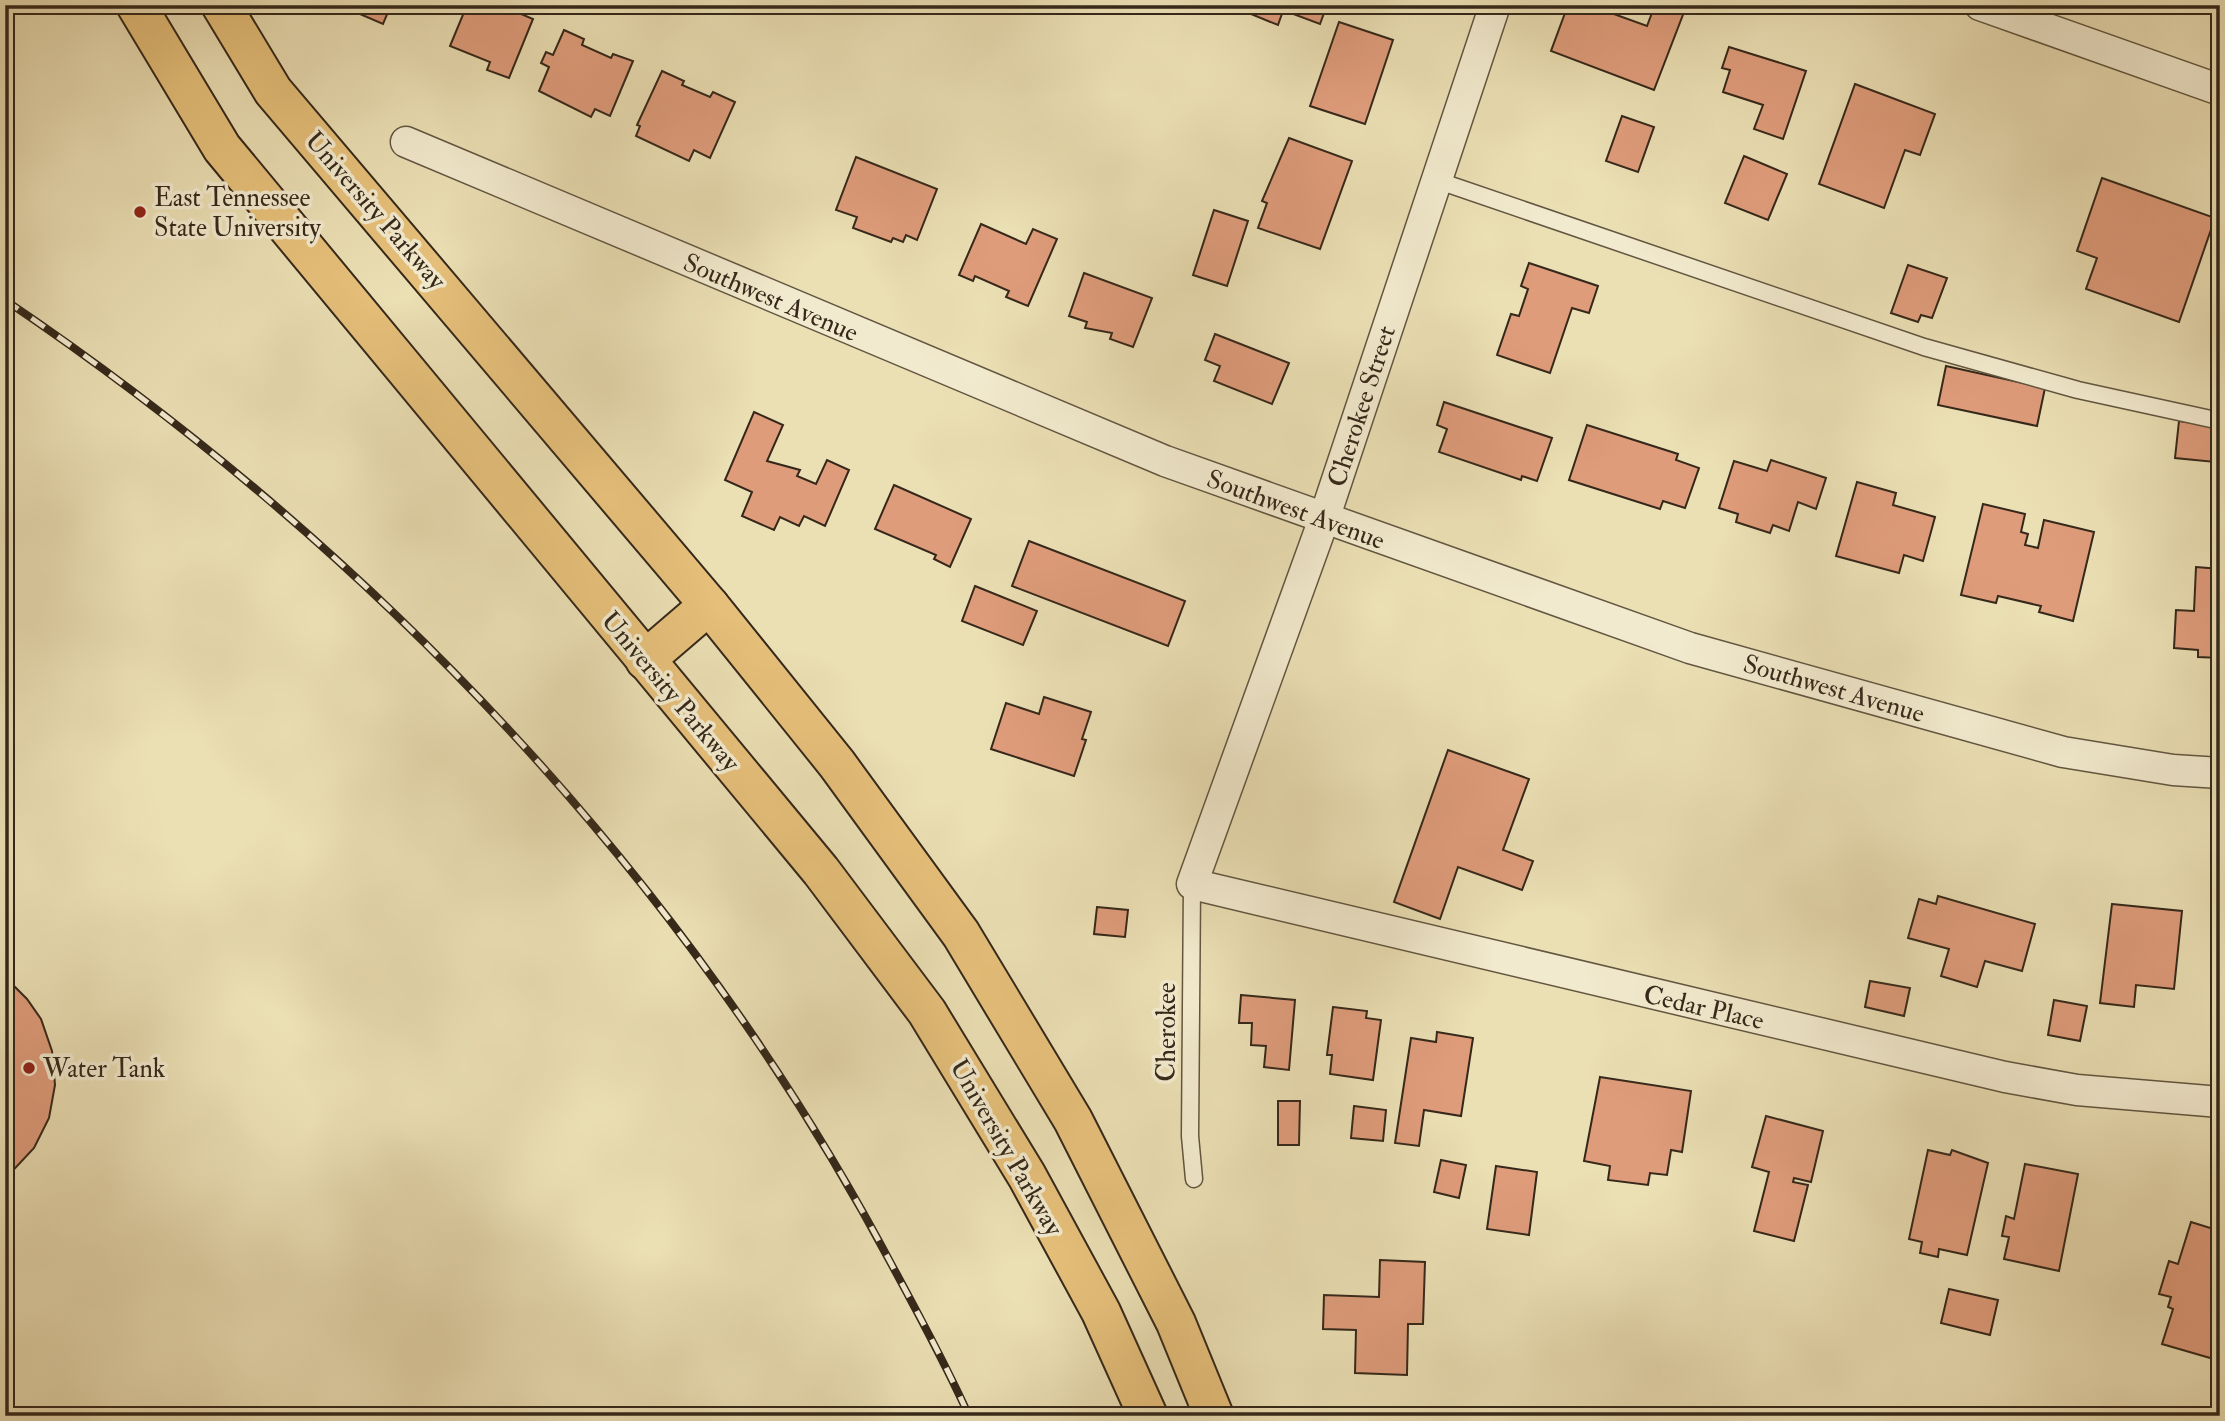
<svg xmlns="http://www.w3.org/2000/svg" width="2225" height="1421" font-family="'IM FELL Double Pica',serif">
	<style>
		.building { fill: #df9c7b; stroke: #35281a; stroke-width: 2 }
		.lines { fill: none; stroke-linecap: round; stroke-linejoin: round }
		.lane-casing { stroke: #625640; stroke-width: 19 }
		.street-casing { stroke: #625640; stroke-width: 33 }
		.highway-casing { stroke: #35281a; stroke-width: 42 }
		.lane { stroke: #f2eace; stroke-width: 16 }
		.street { stroke: #f2eace; stroke-width: 30 }
		.highway { stroke: #e6c07a; stroke-width: 38 }
		.rail-casing { stroke: #35281a; stroke-width: 8 }
		.rail { stroke: #f2eace; stroke-width: 5; stroke-dasharray: 16; stroke-linecap: butt }
		.poi-dot { fill: #8f2418; stroke: #f2eace; stroke-width: 2.5 }
		.labels { text-anchor: middle; stroke-width: 7; stroke-linejoin: round; paint-order: stroke }
		.poi-label { font-size: 26px; fill: #35281a; stroke: #f2eace; text-anchor: start }
		.street-label { font-size: 26px; fill: #35281a; stroke: #f2eace }
	</style>
	<rect width="100%" height="100%" fill="#ebdfb4"/>
	<filter id="stains"><feTurbulence type="fractalNoise" baseFrequency=".00286" numOctaves="4"/><feColorMatrix values="0 0 0 0 .2 0 0 0 0 .09 0 0 0 0 .02 0 0 0 .5 -.17"/></filter>
	<radialGradient id="worn" r=".72"><stop offset=".6" stop-color="#630" stop-opacity="0"/><stop offset="1" stop-color="#630" stop-opacity=".3"/></radialGradient>
	<g class="building">
		<polygon points="339,5 391,5 383,24"/>
		<polygon points="467,5 500,5 533,19 509,78 487,70 490,62 450,46"/>
		<polygon points="1249,5 1285,5 1278,25 1246,12"/>
		<polygon points="1287,5 1327,5 1320,24 1285,11"/>
		<polygon points="1568,5 1598,13 1600,9 1647,26 1655,5 1666,5 1684,12 1654,90 1551,51"/>
		<polygon points="1339,22 1393,40 1365,124 1310,106"/>
		<polygon points="564,30 584,39 582,45 611,58 613,54 633,61 610,116 595,109 591,117 539,91 549,67 541,63 546,52 553,55"/>
		<polygon points="1729,47 1806,71 1783,139 1754,129 1763,105 1723,92 1730,70 1722,68"/>
		<polygon points="662,71 684,81 682,85 710,97 713,92 735,102 710,158 694,150 689,161 636,136 640,126 637,125"/>
		<polygon points="1855,84 1935,114 1920,155 1905,150 1884,208 1819,184"/>
		<polygon points="1622,116 1654,127 1638,172 1606,161"/>
		<polygon points="1289,138 1352,161 1320,249 1258,228 1267,203 1262,201"/>
		<polygon points="1744,156 1787,174 1768,220 1725,203"/>
		<polygon points="856,157 937,189 917,240 906,235 903,242 893,238 891,242 853,228 857,217 836,210"/>
		<polygon points="2102,178 2215,218 2179,322 2086,289 2097,258 2077,251"/>
		<polygon points="1214,210 1248,221 1227,286 1193,275"/>
		<polygon points="981,224 1026,244 1033,229 1057,239 1028,306 1006,297 1009,291 975,276 973,281 959,275"/>
		<polygon points="1529,263 1598,286 1589,313 1572,308 1550,373 1497,355 1511,314 1519,316 1528,289 1521,286"/>
		<polygon points="1908,265 1947,278 1932,318 1921,315 1918,322 1891,313"/>
		<polygon points="1084,273 1152,298 1133,347 1110,339 1112,333 1085,328 1087,322 1069,316"/>
		<polygon points="1215,334 1289,363 1272,404 1214,381 1220,366 1205,360"/>
		<polygon points="1946,366 2045,388 2037,426 1938,405"/>
		<polygon points="1444,402 1552,438 1537,481 1522,476 1521,480 1439,452 1447,429 1437,425"/>
		<polygon points="754,412 783,425 767,461 800,470 797,476 816,484 827,460 849,470 825,526 804,516 799,526 780,517 774,530 742,516 752,492 725,480"/>
		<polygon points="2179,421 2219,426 2215,462 2175,458"/>
		<polygon points="1587,425 1678,454 1676,460 1699,468 1685,508 1663,501 1660,509 1569,480"/>
		<polygon points="1771,460 1826,478 1816,509 1798,502 1789,531 1773,525 1770,533 1736,522 1738,514 1719,508 1734,461 1767,471"/>
		<polygon points="1857,482 1896,493 1893,505 1935,517 1923,561 1904,555 1899,573 1836,556"/>
		<polygon points="894,485 971,519 950,567 934,559 936,555 875,529"/>
		<polygon points="1983,504 2025,514 2021,532 2028,534 2025,545 2038,548 2044,520 2094,532 2073,621 2039,612 2041,606 1998,596 1996,603 1961,595"/>
		<polygon points="1029,541 1185,601 1168,646 1012,586"/>
		<polygon points="2196,567 2220,569 2220,658 2198,657 2198,650 2174,648 2176,610 2194,611"/>
		<polygon points="975,586 1037,611 1023,645 962,621"/>
		<polygon points="1044,697 1091,712 1082,739 1086,740 1074,776 991,749 1006,703 1039,714"/>
		<polygon points="1448,750 1529,779 1503,850 1533,861 1522,890 1458,867 1440,919 1394,902"/>
		<polygon points="1938,896 2035,924 2022,971 1985,961 1977,987 1941,976 1949,949 1908,938 1919,899 1936,904"/>
		<polygon points="2112,904 2182,911 2174,989 2136,985 2134,1007 2100,1003"/>
		<polygon points="1097,907 1128,910 1125,937 1094,934"/>
		<polygon points="5,977 27,999 41,1019 52,1051 55,1085 49,1118 34,1148 5,1179"/>
		<polygon points="1870,981 1910,988 1904,1016 1865,1007"/>
		<polygon points="1241,995 1295,1000 1289,1070 1264,1067 1266,1046 1251,1045 1252,1023 1239,1023"/>
		<polygon points="2054,1000 2087,1006 2080,1041 2048,1035"/>
		<polygon points="1333,1007 1367,1011 1366,1018 1381,1020 1373,1080 1330,1074 1332,1055 1327,1055"/>
		<polygon points="1437,1032 1473,1038 1461,1116 1424,1110 1419,1146 1395,1143 1411,1038 1436,1042"/>
		<polygon points="1600,1077 1691,1091 1682,1152 1671,1150 1667,1175 1650,1173 1648,1185 1608,1180 1610,1166 1584,1161"/>
		<polygon points="1278,1101 1300,1101 1299,1145 1278,1145"/>
		<polygon points="1354,1106 1386,1110 1383,1141 1351,1138"/>
		<polygon points="1766,1116 1823,1131 1811,1182 1794,1178 1793,1182 1808,1185 1794,1241 1754,1231 1769,1172 1752,1167"/>
		<polygon points="1928,1150 1950,1155 1952,1150 1988,1163 1967,1255 1939,1249 1938,1257 1920,1253 1922,1242 1909,1239"/>
		<polygon points="1441,1160 1466,1165 1459,1198 1434,1192"/>
		<polygon points="2025,1164 2078,1174 2059,1271 2004,1259 2009,1237 2002,1236 2006,1216 2014,1219"/>
		<polygon points="1496,1166 1537,1172 1529,1235 1487,1229"/>
		<polygon points="2191,1222 2220,1231 2220,1350 2217,1360 2162,1344 2173,1309 2168,1307 2171,1297 2159,1294 2169,1261 2178,1264"/>
		<polygon points="1380,1260 1425,1262 1423,1324 1408,1324 1407,1375 1355,1373 1356,1330 1323,1329 1324,1295 1379,1297"/>
		<polygon points="1949,1289 1998,1300 1990,1335 1941,1323"/>
	</g>
	<g class="lines">
		<g class="lane-casing">
			<g id="lane">
				<polyline points="1436,180 1924,347 2078,390 2220,421"/>
				<polyline points="1192,884 1190,1136 1194,1179"/>
			</g>
		</g>
		<g class="street-casing">
			<g id="street">
				<polyline points="1495,5 1324,519 1192,884 2005,1077 2077,1090 2220,1102"/>
				<polyline points="1980,5 2220,90"/>
				<polyline points="406,142 1165,461 1690,648 2063,752 2173,770 2220,773"/>
			</g>
		</g>
		<g class="highway-casing">
			<g id="highway">
				<polyline points="136,5 222,148 821,871 927,1012 1027,1176 1101,1312 1148,1416"/>
				<polyline points="221,5 273,91 709,605 837,764 961,934 1073,1120 1176,1323 1214,1416"/>
				<polyline points="645,660 709,605"/>
			</g>
		</g>
		<use href="#lane" class="lane"/>
		<use href="#street" class="street"/>
		<use href="#highway" class="highway"/>
		<g class="rail-casing">
			<path id="rail" d="M5 300C372 548 686 876 894 1269 920 1317 946 1365 969 1416"/>
		</g>
		<use href="#rail" class="rail"/>
	</g>
	<g class="poi-dot">
		<circle cx="140" cy="212" r="7"/>
		<circle cx="29" cy="1068" r="7"/>
	</g>
	<g class="labels">
		<g class="poi-label">
			<text x="154" y="206">East Tennessee<tspan x="154" dy="30">State University</tspan></text>
			<text x="43" y="1077">Water Tank</text>
		</g>
		<g class="street-label">
			<text transform="translate(376 210) rotate(49)" y="9">University Parkway</text>
			<text transform="translate(771 297) rotate(23)" y="9">Southwest Avenue</text>
			<text transform="translate(1361 406) rotate(-72)" y="9">Cherokee Street</text>
			<text transform="translate(1296 509) rotate(20)" y="9">Southwest Avenue</text>
			<text transform="translate(1834 688) rotate(16)" y="9">Southwest Avenue</text>
			<text transform="translate(671 691) rotate(50)" y="9">University Parkway</text>
			<text transform="translate(1704 1007) rotate(13)" y="9">Cedar Place</text>
			<text transform="translate(1166 1032) rotate(-90)" y="9">Cherokee</text>
			<text transform="translate(1007 1147) rotate(60)" y="9">University Parkway</text>
		</g>
	</g>
	<rect width="2225" height="1421" fill="none" stroke="#ebdfb4" stroke-width="28"/>
	<rect x="7" y="7" width="2211" height="1407" fill="none" stroke="#35281a" stroke-width="3.5"/>
	<rect x="14" y="14" width="2197" height="1393" fill="none" stroke="#35281a" stroke-width="2"/>
	<rect width="100%" height="100%" filter="url(#stains)"/>
	<rect width="100%" height="100%" fill="url(#worn)"/>
</svg>
